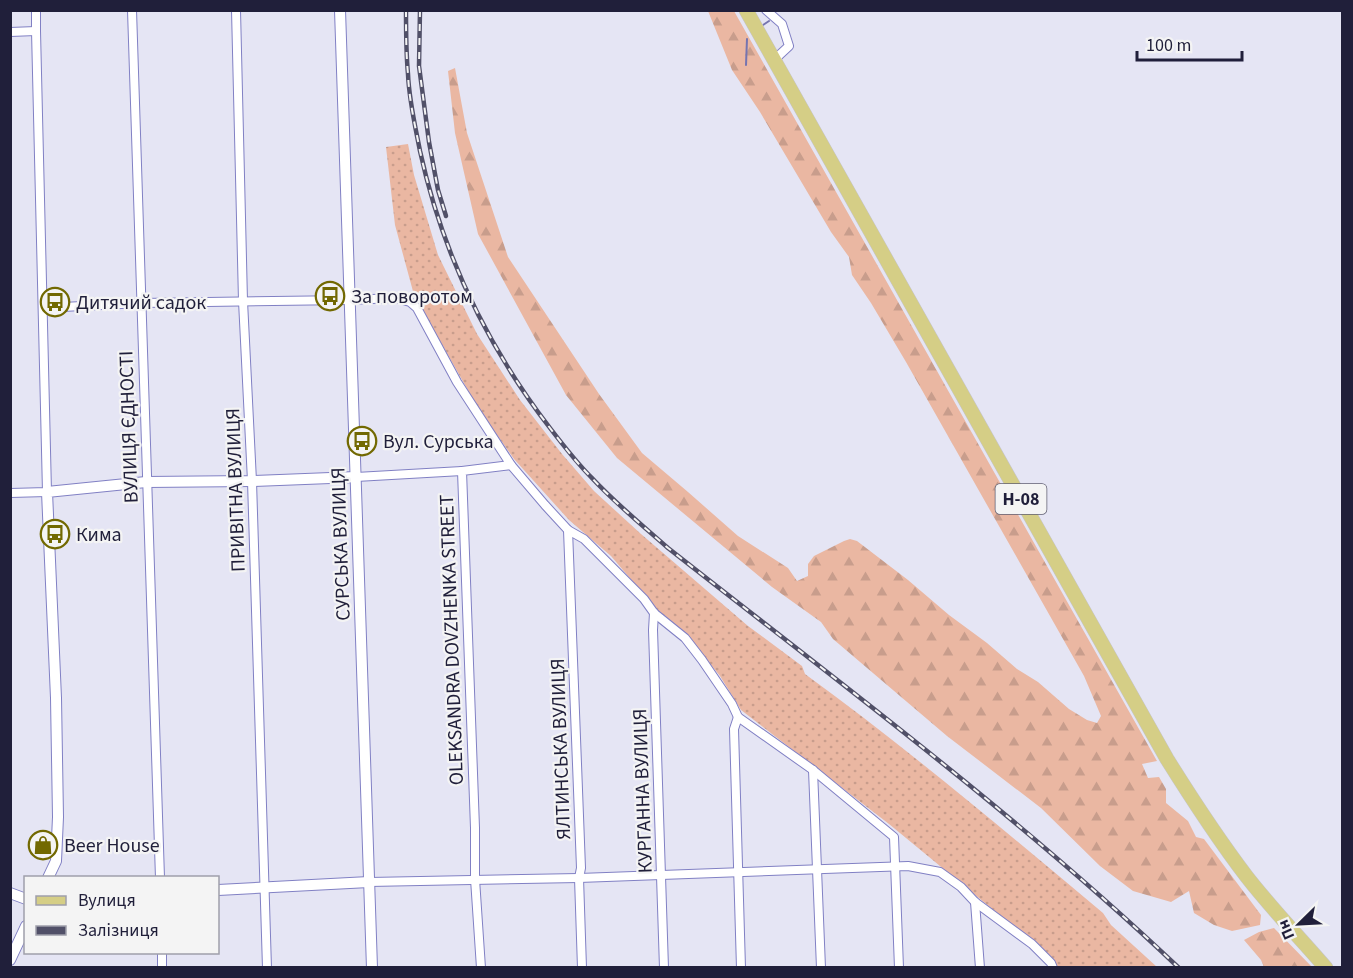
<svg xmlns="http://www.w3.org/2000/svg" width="1353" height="978" font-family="'Source Sans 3',sans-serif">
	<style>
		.forest { fill: url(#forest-firs) }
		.garden { fill: url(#garden-dots) }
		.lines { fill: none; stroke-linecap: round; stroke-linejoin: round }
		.stream { stroke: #7574b0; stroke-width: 2 }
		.minor-casing { stroke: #8180c4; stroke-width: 10 }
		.tertiary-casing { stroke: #8180c4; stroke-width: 12 }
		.primary-casing { stroke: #c5c5cc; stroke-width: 15 }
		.minor { stroke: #fff; stroke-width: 8 }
		.tertiary { stroke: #fff; stroke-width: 10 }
		.primary { stroke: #d5ce86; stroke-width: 14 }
		.rail-casing { stroke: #515068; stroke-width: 4.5 }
		.rail { stroke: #f4f4f4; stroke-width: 2; stroke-dasharray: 7; stroke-linecap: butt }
		.labels { text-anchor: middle; stroke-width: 4.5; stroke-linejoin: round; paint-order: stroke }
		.shield { fill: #f4f4f4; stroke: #605f72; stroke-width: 1.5 }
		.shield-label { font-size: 18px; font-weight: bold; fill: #201f3a }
		.poi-label { font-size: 20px; fill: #201f3a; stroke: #f4f4f4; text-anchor: start }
		.street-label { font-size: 20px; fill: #201f3a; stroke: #f4f4f4 }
	</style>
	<defs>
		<pattern id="forest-firs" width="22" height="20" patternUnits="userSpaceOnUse" patternTransform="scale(1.5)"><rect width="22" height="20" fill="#eab7a2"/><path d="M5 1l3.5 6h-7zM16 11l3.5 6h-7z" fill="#c89d8c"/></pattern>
		<pattern id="garden-dots" width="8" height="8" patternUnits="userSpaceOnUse" patternTransform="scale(1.5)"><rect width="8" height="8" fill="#eab7a2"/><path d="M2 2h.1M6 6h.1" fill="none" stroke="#c89d8c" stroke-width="1.8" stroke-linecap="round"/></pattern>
	</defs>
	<rect width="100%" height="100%" fill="#e5e5f4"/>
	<g class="forest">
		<polygon points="708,11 734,11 1157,761 1142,764 1148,778 1159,777 1166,789 1166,803 1188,821 1196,837 1204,839 1261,915 1260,925 1232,931 1214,925 1194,913 1189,891 1171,902 1133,891 1100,866 1041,808 947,736 833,639 821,622 772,587 617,458 566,395 478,234 455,133 448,71 455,68 467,133 508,257 599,394 642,453 688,492 738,536 788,568 797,581 808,576 808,564 814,556 844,541 850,539 857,541 908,580 949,615 987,643 1017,669 1038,682 1069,709 1087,720 1097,723 1101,716 1084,676 906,362 871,303 852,275 849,257 831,232 760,112 732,70"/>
		<polygon points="1274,928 1312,967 1264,967 1261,960 1244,940 1259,932"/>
	</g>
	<path class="garden" d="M408 144 414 175 438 255 477 334 520 400 562 454 594 491 641 534 748 626 802 666 805 674C908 749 1005 831 1103 913L1111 925 1157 967H1058L1037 946 889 824 741 710 720 676 686 634 657 610 611 556 569 520 514 459 478 408 414 295 395 225 386 147Z"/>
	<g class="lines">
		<g class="stream">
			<polyline points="763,25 769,21"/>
			<polyline points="746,65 747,39"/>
		</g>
		<g class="minor-casing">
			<g id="minor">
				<polyline points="132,10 160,878"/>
				<polyline points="236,10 243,301 252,481 267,968"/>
				<polyline points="766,10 782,24 789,46 774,60"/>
				<polyline points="10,32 36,31"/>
				<polyline points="43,308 141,303 349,300 395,298 410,302 417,308 457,382 511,465 462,471 475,828 475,879 481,968"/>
				<polyline points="511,465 545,505 568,530 584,539 644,599 654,613 685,638 702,660 732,704 738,717 813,770 894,837 899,968"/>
				<polyline points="356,477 462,471"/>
				<polyline points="10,493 47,492 36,31 36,10"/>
				<polyline points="568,530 581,868 579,878 582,968"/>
				<polyline points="654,613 653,630 664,968"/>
				<polyline points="738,717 734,729 741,968"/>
				<polyline points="813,770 821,968"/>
				<polyline points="369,882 579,878 908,866 940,872 961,887 975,902 1032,944 1051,963 1053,968"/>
				<polyline points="975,902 980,968"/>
				<polyline points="162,952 162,968"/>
			</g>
		</g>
		<g class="tertiary-casing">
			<g id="tertiary">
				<polyline points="340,10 372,968"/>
				<polyline points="48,878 56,861 58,817 56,698 47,492 146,482 252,481 356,477"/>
				<polyline points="218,890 369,882"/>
				<polyline points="10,893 26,899"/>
				<polyline points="10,960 26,926"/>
			</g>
		</g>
		<g class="primary-casing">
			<path id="primary" d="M746 10 1167 759C1192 799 1218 839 1247 877 1272 909 1300 938 1326 968"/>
		</g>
		<use href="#minor" class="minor"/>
		<use href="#tertiary" class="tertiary"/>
		<use href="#primary" class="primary"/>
		<g class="rail-casing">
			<g id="rail">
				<path d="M406 10C406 32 406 53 408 74 409 100 415 125 420 151 442 252 487 346 550 428 563 445 576 462 591 477 615 503 642 525 668 548 841 684 1019 816 1179 968"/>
				<polyline points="420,10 419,66 429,142 438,190 446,216"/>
			</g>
		</g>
		<use href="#rail" class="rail"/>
	</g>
	<defs>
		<g id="bus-ring" transform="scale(1.5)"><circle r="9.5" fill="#f4f4f4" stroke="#726901" stroke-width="1.5"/><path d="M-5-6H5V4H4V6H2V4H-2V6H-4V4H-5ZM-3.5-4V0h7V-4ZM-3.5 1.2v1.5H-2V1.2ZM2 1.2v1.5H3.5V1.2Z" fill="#726901"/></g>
		<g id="shop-ring" transform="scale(1.5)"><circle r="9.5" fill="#f4f4f4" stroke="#726901" stroke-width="1.5"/><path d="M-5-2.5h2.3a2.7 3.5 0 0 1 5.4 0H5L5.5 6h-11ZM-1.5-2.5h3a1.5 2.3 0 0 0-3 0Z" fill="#726901"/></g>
	</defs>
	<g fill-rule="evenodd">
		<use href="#bus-ring" x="330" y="296"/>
		<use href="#bus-ring" x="55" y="302"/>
		<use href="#bus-ring" x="362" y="441"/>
		<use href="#bus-ring" x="55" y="534"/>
		<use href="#shop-ring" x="43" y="845"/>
	</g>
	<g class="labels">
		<rect class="shield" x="995.5" y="484" width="51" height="30" rx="4.5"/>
		<g class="shield-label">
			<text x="1021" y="505">Н-08</text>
		</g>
		<g class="poi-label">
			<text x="351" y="303">За поворотом</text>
			<text x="76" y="309">Дитячий садок</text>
			<text x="383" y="448">Вул. Сурська</text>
			<text x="76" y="541">Кима</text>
			<text x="64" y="852">Beer House</text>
		</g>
		<g class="street-label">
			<text transform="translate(128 427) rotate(-92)" y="7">ВУЛИЦЯ ЄДНОСТІ</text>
			<text transform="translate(235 490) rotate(-92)" y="7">ПРИВІТНА ВУЛИЦЯ</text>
			<text transform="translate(340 544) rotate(-92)" y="7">СУРСЬКА ВУЛИЦЯ</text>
			<text transform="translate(451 640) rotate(-92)" y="7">OLEKSANDRA DOVZHENKA STREET</text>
			<text transform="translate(560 749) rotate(-92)" y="7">ЯЛТИНСЬКА ВУЛИЦЯ</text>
			<text transform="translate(642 791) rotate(-92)" y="7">КУРГАННА ВУЛИЦЯ</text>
		</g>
	</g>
	<rect width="1353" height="978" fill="none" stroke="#201f3a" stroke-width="24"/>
	<rect x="24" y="876" width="195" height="78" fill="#f4f4f4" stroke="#9f9faa" stroke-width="1.5"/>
	<rect x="36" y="896" width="30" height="9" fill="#d5ce86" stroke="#9f9faa" stroke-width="1.5"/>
	<text x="78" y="906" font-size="18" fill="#201f3a">Вулиця</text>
	<rect x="36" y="926" width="30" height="9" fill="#515068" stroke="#9f9faa" stroke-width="1.5"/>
	<text x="78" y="936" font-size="18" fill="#201f3a">Залізниця</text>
	<g transform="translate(1299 924) rotate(246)" stroke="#f4f4f4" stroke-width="4.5" paint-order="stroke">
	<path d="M0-4.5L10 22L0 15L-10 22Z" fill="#201f3a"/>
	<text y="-9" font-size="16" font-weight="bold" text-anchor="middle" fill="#201f3a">Пн</text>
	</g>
	<path d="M1137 51v9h105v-9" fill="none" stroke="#201f3a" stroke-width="3"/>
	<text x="1146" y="51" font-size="18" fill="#201f3a" stroke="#f4f4f4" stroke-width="4.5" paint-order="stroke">100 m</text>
</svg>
